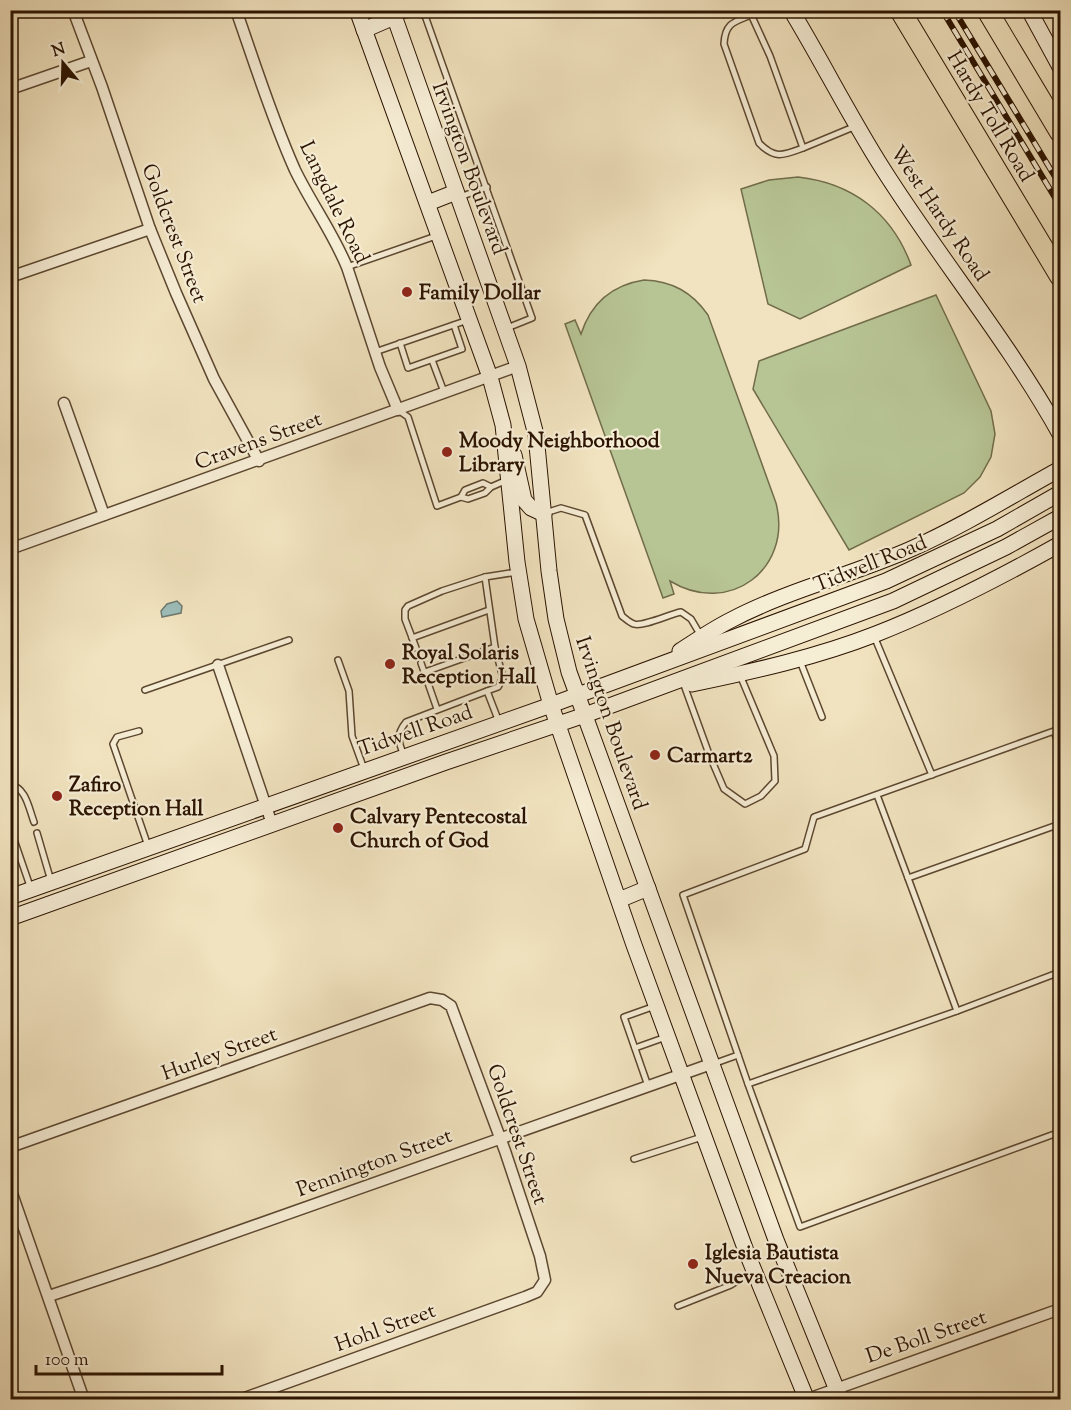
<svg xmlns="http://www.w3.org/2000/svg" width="1071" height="1410" font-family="'Sorts Mill Goudy',serif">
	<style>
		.green { fill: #b7c494; stroke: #716c4a; stroke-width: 1.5 }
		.water { fill: #9dbdba; stroke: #6f7970; stroke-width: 1.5 }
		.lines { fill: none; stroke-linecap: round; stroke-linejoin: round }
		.service-casing { stroke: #5c4730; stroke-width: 8 }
		.minor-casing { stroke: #5c4730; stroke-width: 13 }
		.secondary-casing { stroke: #2b1300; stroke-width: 17 }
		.motorway-casing { stroke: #2b1300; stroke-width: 22 }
		.service { stroke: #f6edd5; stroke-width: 5 }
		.minor { stroke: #f6edd5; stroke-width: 10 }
		.secondary { stroke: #f6edd5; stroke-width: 15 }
		.motorway { stroke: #f1e3bf; stroke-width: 20 }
		.rail-casing { stroke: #2b1300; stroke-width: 6 }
		.rail { stroke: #f6edd5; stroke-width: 4; stroke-dasharray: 11; stroke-linecap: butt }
		.poi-dot { fill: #8f2418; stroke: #f6edd5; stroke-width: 2 }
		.labels { text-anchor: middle; stroke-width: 4.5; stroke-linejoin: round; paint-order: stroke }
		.street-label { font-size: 21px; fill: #2b1300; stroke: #f6edd5 }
		.poi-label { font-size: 21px; font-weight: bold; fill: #2b1300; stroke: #f6edd5; text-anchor: start }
	</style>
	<rect width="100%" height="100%" fill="#f1e3bf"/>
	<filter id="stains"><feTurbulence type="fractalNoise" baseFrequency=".00333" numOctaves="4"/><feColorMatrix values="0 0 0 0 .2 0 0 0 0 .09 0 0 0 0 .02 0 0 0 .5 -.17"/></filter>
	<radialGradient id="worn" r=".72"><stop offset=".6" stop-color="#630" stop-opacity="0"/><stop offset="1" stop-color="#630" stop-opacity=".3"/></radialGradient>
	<g class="green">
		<path d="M798 177C852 183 892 213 911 265L800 319 768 304 741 189 769 180Z"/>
		<path d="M644 280C672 281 692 292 708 315L776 503C793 569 729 617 670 581L674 594 663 598 565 324 575 320 581 334C591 303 612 285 644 280Z"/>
		<polygon points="936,295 991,411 995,434 991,457 980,477 964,493 849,550 753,389 759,361"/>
	</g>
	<polygon class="water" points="177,601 182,606 181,613 162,617 161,611 167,604"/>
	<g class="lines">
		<g class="service-casing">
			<g id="service">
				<polyline points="423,10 532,318 507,328"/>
				<polyline points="749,10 770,56 803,148 856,126"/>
				<path d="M751 15C734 22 725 23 724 44L759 143C775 160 784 155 803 148"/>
				<polyline points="397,16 416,13 424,15"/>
				<polyline points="460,197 487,187"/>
				<polyline points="347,267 436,236"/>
				<polyline points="400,343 408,368 462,349 454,325"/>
				<polyline points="375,352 468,320"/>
				<polyline points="432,360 444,392"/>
				<polyline points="398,410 408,417 437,506 461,497 465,490 483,483 491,487"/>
				<polyline points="461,497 468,499 485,493 491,487 507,480"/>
				<path d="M545 513 561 508 585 515 622 616C626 619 630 623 634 624 643 627 670 614 681 612L691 619 701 636"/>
				<polyline points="874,636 932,775"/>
				<polyline points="412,638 489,610"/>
				<polyline points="416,648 405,619 405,610 408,606 442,591 485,577"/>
				<polyline points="338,660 349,691 352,736 364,769"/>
				<polyline points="800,661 822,717"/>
				<polyline points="421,663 437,709"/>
				<polyline points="425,672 495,647"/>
				<polyline points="684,685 709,754 724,789 745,804 761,796 775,781 774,756 740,675"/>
				<polyline points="145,690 289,640"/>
				<polyline points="487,691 498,687 503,678 495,647 485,577 517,572"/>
				<polyline points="139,731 117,737 113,744 148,846"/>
				<polyline points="1060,749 1054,731 814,817 805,849 683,895 748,1084 957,1011 908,878 1060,824"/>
				<path d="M404 755C398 742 396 734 406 722L487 691 499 722"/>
				<path d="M10 785C26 787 29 809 34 822"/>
				<polyline points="877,795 908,878"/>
				<polyline points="10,828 31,889"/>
				<polyline points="37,833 51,881"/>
				<polyline points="957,1011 1060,972"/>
				<polyline points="635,1048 666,1037"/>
				<polyline points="713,1064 738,1055"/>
				<polyline points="748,1084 800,1227 1060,1132"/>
				<polyline points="648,1086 624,1017 655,1006"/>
				<polyline points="634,1159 702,1137"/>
				<polyline points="678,1306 731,1285 753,1271"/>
			</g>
		</g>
		<g class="minor-casing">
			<g id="minor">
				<polyline points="73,10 102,87 150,229 176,293 214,379 259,461"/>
				<path d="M236 10C255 64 272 119 295 170 311 203 333 233 347 267L380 367 398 410"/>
				<polyline points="10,89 91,61"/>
				<polyline points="10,277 150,229"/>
				<polyline points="64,403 104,515"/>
				<polyline points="10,549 518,366"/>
				<polyline points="218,665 272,824"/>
				<polyline points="10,1147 430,998 442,1000 451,1006 505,1151 540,1256 545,1280 537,1292 525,1297 239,1400"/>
				<polyline points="10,1188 84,1400"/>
				<polyline points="49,1296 157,1260 711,1064"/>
				<polyline points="805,1400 1060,1309"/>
			</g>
		</g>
		<g class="secondary-casing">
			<g id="secondary">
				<polyline points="357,10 490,377 503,425 517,562 526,619 551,705 634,945 746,1251 807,1400"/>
				<polyline points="392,10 518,366 536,435 549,571 556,619 569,672 776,1240 841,1400"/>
				<path d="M791 10C823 63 850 117 883 169 940 259 1008 341 1060 434"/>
				<polyline points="1029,10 1060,67"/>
				<polyline points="364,30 394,17"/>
				<polyline points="428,203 456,192"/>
				<polyline points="514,455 524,500 531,508 544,514"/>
				<path d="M680 651C697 640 713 629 731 620 788 590 852 575 911 549 963 526 1011 496 1060 469"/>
				<path d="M692 684C755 671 817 657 876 634 940 609 1001 577 1060 544"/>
				<polyline points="10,897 551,705 886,581 997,529 1060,493"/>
				<polyline points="619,900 648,888"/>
				<polyline points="10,918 446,762 585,715 893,601 1006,547 1060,517"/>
			</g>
		</g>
		<g class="motorway-casing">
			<g id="motorway">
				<polyline points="900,10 1060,276"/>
				<polyline points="987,10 1060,132"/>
			</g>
		</g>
		<use href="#service" class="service"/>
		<use href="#minor" class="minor"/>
		<use href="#secondary" class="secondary"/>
		<use href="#motorway" class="motorway"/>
		<g class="rail-casing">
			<g id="rail">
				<polyline points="942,10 1060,206"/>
				<polyline points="954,10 1060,185"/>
			</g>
		</g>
		<use href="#rail" class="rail"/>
	</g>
	<g class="poi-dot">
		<circle cx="407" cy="292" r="6"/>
		<circle cx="447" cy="452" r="6"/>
		<circle cx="390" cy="664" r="6"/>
		<circle cx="655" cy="755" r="6"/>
		<circle cx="57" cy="796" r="6"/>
		<circle cx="338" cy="828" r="6"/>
		<circle cx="693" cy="1264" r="6"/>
	</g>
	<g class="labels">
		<g class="street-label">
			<text transform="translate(991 116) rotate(59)" y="7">Hardy Toll Road</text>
			<text transform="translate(470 168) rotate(70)" y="7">Irvington Boulevard</text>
			<text transform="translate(335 202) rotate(64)" y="7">Langdale Road</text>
			<text transform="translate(940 213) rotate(56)" y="7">West Hardy Road</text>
			<text transform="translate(175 233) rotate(69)" y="7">Goldcrest Street</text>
			<text transform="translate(258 440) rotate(-20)" y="7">Cravens Street</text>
			<text transform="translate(870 563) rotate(-22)" y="7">Tidwell Road</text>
			<text transform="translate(612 723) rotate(71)" y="7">Irvington Boulevard</text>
			<text transform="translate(415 730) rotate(-19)" y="7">Tidwell Road</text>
			<text transform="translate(219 1053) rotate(-20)" y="7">Hurley Street</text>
			<text transform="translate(518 1134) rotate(71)" y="7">Goldcrest Street</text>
			<text transform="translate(374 1162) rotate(-20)" y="7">Pennington Street</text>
			<text transform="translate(385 1327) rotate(-20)" y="7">Hohl Street</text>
			<text transform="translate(926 1336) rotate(-19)" y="7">De Boll Street</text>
		</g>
		<g class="poi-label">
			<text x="419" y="299">Family Dollar</text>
			<text x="459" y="447">Moody Neighborhood<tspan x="459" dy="24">Library</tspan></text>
			<text x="402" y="659">Royal Solaris<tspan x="402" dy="24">Reception Hall</tspan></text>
			<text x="667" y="762">Carmart2</text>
			<text x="69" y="791">Zafiro<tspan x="69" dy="24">Reception Hall</tspan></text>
			<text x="350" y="823">Calvary Pentecostal<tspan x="350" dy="24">Church of God</tspan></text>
			<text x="705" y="1259">Iglesia Bautista<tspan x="705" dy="24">Nueva Creacion</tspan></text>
		</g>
	</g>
	<rect width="1071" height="1410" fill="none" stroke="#f1e3bf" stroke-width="36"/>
	<rect x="12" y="12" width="1047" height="1386" fill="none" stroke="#2b1300" stroke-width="3"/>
	<rect x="18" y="18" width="1035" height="1374" fill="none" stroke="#2b1300" stroke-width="1.5"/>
	<g transform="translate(63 63) rotate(341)" stroke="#f6edd5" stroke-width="4.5" paint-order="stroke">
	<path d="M0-4.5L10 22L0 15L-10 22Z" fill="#2b1300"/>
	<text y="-9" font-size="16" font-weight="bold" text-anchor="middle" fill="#2b1300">N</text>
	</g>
	<path d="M36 1365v9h186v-9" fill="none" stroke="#2b1300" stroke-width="3"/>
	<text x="45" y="1365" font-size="18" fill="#2b1300" stroke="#f6edd5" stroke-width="4.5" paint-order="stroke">100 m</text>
	<rect width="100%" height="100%" filter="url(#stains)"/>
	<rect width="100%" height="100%" fill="url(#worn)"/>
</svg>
